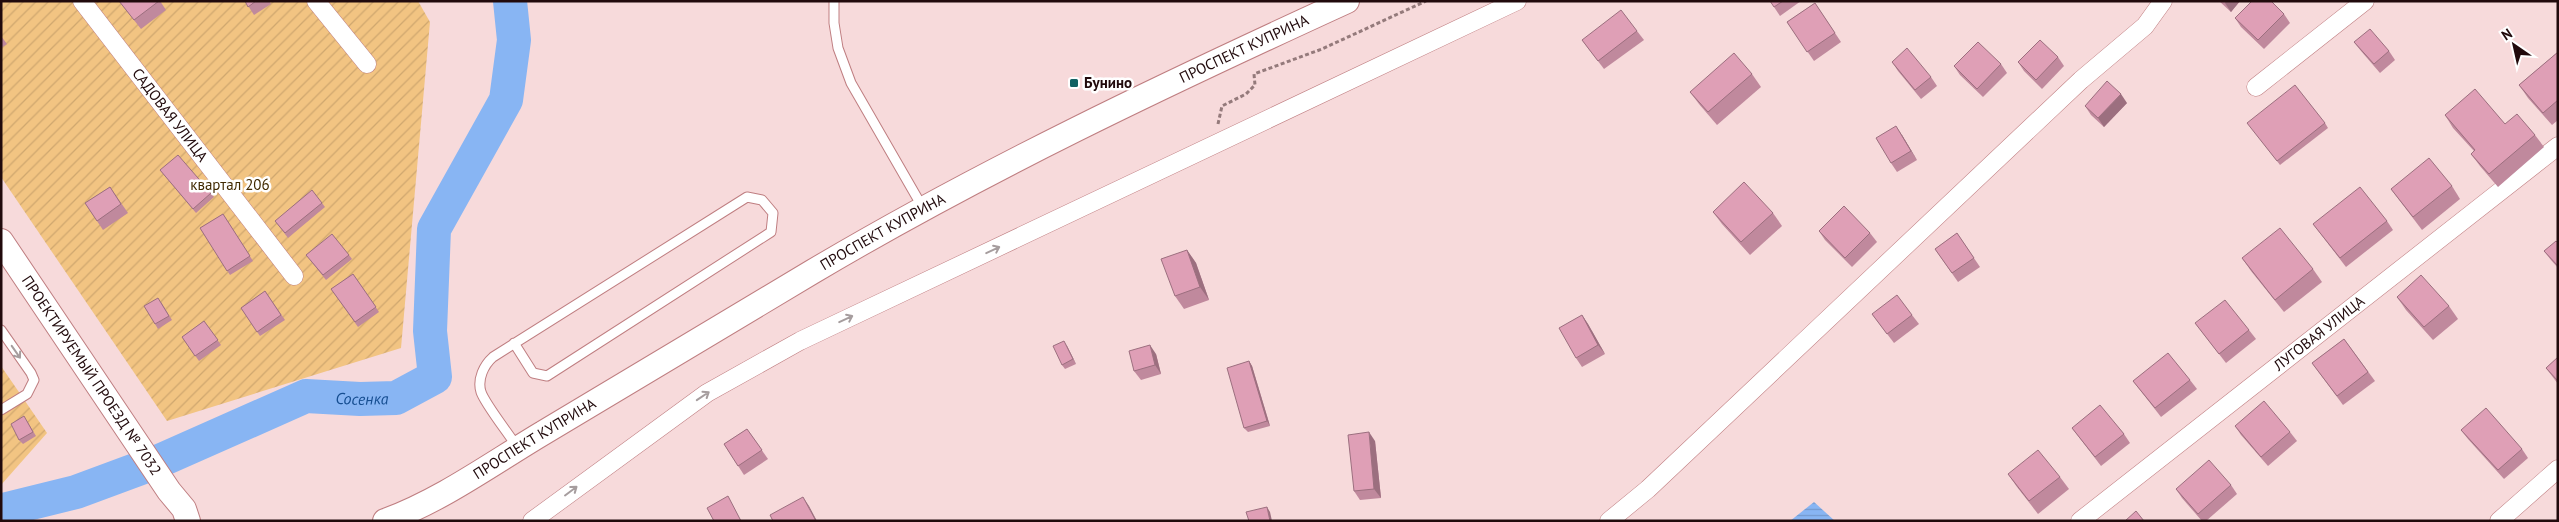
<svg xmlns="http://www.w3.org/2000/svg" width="2559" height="522" font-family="'PT Sans',sans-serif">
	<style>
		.garden { fill: url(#garden-furrows) }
		.water { fill: url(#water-rules) }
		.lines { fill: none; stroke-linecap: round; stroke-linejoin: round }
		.river { stroke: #88b5f3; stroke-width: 34 }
		.lane-casing { stroke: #bf7e81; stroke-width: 11 }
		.street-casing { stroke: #bf7e81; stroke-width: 19 }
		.secondary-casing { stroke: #bf7e81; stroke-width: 26 }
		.path { stroke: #947a7b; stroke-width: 3; stroke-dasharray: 4 2.5; stroke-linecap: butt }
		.lane { stroke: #fff; stroke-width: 9 }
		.street { stroke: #fff; stroke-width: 18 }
		.secondary { stroke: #fff; stroke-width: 24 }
		.wall { fill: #c0899d }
		.shaded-wall { fill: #9c6f7f }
		.building { fill: #df9fb6; stroke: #9c6f7f }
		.oneway { stroke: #a69d9e }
		.poi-dot { fill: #116263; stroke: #fff; stroke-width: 2 }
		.labels { text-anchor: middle; stroke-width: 5; stroke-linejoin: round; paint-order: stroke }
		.street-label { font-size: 15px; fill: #210a0c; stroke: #fff }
		.poi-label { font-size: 15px; font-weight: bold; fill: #210a0c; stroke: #fff; text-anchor: start }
		.park-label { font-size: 15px; fill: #402901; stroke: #fff }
		.water-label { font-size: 16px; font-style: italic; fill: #164e91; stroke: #fff }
	</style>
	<defs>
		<pattern id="garden-furrows" width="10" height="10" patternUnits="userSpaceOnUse" patternTransform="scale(1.25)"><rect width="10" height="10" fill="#f2c482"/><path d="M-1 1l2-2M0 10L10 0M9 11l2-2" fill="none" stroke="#cfa76f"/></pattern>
		<pattern id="water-rules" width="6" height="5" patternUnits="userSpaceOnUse" patternTransform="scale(1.25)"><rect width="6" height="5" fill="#88b5f3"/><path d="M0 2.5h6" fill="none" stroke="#759acf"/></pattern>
	</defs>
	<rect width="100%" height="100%" fill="#f7dadb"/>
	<g class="garden">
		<polygon points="1,1 418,1 430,22 401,348 167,421 1,177"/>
		<polygon points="1,366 47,433 1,485"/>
	</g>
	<polygon class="water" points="1814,502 1835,521 1790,521"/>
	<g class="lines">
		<path class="river" id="s1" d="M1 514 3 510 76 492 157 462 306 396 360 399 396 398 435 377 430 331 434 229 506 100 514 40 510 1"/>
		<g class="lane-casing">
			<g id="lane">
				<polyline points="834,1 834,23 838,48 851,83 923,208"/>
				<polyline points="1,330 31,373 34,380 27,394 1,410"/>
				<path d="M514 343 533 373 547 376 771 232 773 213 762 200 747 197 493 357C484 365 477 379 481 392 485 404 509 434 517 447"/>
			</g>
		</g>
		<g class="street-casing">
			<g id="street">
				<path id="s2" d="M82 1 294 276"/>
				<polyline points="316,1 367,64"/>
				<polyline points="2256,87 2365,1"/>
				<polyline points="532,521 707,393 800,341 1517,1"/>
				<polyline points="1609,521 1648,489 2081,80 2145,26 2163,1"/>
				<path id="s3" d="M2080 521 2558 146"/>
				<polyline points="2499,521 2558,469"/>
			</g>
		</g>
		<g class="secondary-casing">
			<g id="secondary">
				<path id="s4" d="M1 241 169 491 184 509 188 521"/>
				<path id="s5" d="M385 521C442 500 491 464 543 433 633 379 723 325 812 272 984 170 1166 84 1347 1"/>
			</g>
		</g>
		<polyline class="path" points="1218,124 1222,106 1246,94 1255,85 1254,74 1322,49 1426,1"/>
		<use href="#lane" class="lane"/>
		<use href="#street" class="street"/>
		<use href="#secondary" class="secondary"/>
	</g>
	<g class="wall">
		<polygon points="119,1 160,1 166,10 141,29"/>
		<polygon points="245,1 269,1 271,4 254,15"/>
		<polygon points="1770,1 1801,1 1780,16"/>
		<polygon points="2219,1 2240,1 2231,12"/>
		<polygon points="1815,3 1841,42 1814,61 1787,22"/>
		<polygon points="2284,14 2290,23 2264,49 2241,27 2235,18"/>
		<polygon points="1637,31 1644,40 1604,69 1582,40"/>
		<polygon points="1,36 7,44 1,48"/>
		<polygon points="2354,42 2389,51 2395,60 2380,73 2361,51"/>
		<polygon points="2558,52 2558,120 2552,125 2528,98 2519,85"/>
		<polygon points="2058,57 2064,66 2042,89 2024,71 2018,62"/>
		<polygon points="1892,62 1931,77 1937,86 1921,99 1898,71"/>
		<polygon points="2001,64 2007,73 1983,97 1960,75 1954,66"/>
		<polygon points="1752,74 1761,87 1717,125 1699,104 1690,92"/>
		<polygon points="2127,103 2104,127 2091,115 2085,106"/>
		<polygon points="2445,115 2505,124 2535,135 2544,147 2498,187 2480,166 2471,154 2474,151 2453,128"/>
		<polygon points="2325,123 2328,128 2280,165 2251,127"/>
		<polygon points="1902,135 1917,160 1897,172 1891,163"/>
		<polygon points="160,170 211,193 214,197 196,213"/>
		<polygon points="2452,186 2460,199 2422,230 2400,201 2391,189"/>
		<polygon points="110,187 128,213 103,230 85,203"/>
		<polygon points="322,203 325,207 288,238 275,221"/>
		<polygon points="1713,212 1773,213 1782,226 1750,255 1722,224"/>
		<polygon points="223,214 253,261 230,275 200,228"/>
		<polygon points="2387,221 2393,230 2346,267 2313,224"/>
		<polygon points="1819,231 1870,233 1877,242 1852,267 1825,240"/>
		<polygon points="1957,233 1980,267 1958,282 1935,249"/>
		<polygon points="2558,243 2558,268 2551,260 2544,251"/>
		<polygon points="1187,250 1196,263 1209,300 1184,309 1175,296"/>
		<polygon points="349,255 352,259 326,280 310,260"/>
		<polygon points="2242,258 2313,269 2322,282 2284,312 2251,271"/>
		<polygon points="353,274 379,312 358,327 331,289"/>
		<polygon points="265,291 285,320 260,336 241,308"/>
		<polygon points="2397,297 2449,306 2458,319 2433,340 2406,310"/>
		<polygon points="161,302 172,320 158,329 155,324"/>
		<polygon points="1872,314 1912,315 1919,324 1894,343"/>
		<polygon points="1582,315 1588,324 1605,354 1582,367 1576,358"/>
		<polygon points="204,321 221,345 199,361 182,337"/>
		<polygon points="2195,323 2249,330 2256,339 2226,363"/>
		<polygon points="2344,339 2375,381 2343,405 2312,363"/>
		<polygon points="1067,346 1076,364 1065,369 1062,365"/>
		<polygon points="1156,354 1161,374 1141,380 1134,371"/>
		<polygon points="2558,357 2558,384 2546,368"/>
		<polygon points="1249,361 1252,366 1270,426 1248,432 1244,428"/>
		<polygon points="2190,380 2197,389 2161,417 2133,381"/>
		<polygon points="27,421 36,436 23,444 19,440"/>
		<polygon points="2235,426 2290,432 2297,441 2268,466 2241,435"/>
		<polygon points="2072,428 2124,434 2130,443 2101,466"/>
		<polygon points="747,429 768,459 744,475 724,444"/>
		<polygon points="2461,430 2522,449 2528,458 2504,479 2468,439"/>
		<polygon points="1375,441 1381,498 1360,500 1354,491"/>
		<polygon points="2008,474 2060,477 2069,489 2038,514 2017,487"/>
		<polygon points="2231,485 2237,494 2206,521 2202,521 2182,498 2176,489"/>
	</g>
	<g class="shaded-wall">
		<polygon points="2226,1 2240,1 2231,12 2225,3"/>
		<polygon points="2121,94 2127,103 2104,127 2098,118"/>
		<polygon points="1896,126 1902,135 1917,160 1911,151"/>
		<polygon points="1187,250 1196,263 1209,300 1200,287"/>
		<polygon points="1582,315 1588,324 1605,354 1598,345"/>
		<polygon points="1064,341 1067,346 1076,364 1073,359"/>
		<polygon points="1150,345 1156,354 1161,374 1155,365"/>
		<polygon points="1249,361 1252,366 1270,426 1267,421"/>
		<polygon points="1369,432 1375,441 1381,498 1374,489"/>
		<polygon points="803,497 809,506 817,521 816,521"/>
		<polygon points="1267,507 1270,512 1272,521 1270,521"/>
	</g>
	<g class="building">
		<polygon points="119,1 159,1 134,20"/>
		<polygon points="245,1 256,1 248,7"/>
		<polygon points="1770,1 1783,1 1774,7"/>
		<polygon points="2252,1 2271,1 2284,14 2258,40 2235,18"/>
		<polygon points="1815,3 1835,33 1807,52 1787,22"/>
		<polygon points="1621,10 1637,31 1598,61 1582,40"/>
		<polygon points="2370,29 2389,51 2374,64 2354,42"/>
		<polygon points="2040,40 2058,57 2036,80 2018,62"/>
		<polygon points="1978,42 2001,64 1977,89 1954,66"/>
		<polygon points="1907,48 1931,77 1915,90 1892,62"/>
		<polygon points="2558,52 2558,100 2543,113 2519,85"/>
		<polygon points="1734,53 1752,74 1708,112 1690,92"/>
		<polygon points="2107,81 2121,94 2098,118 2085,106"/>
		<polygon points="2295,85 2325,123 2277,161 2247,123"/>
		<polygon points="2475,89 2505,124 2517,114 2535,135 2489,174 2471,154 2475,150 2445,115"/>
		<polygon points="1896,126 1911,151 1891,163 1876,138"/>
		<polygon points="178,155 211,193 193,209 160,170"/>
		<polygon points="2429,158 2452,186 2413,217 2391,189"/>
		<polygon points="1744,182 1773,213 1741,242 1713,212"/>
		<polygon points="110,187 121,204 97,221 85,203"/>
		<polygon points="2360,187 2387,221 2340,258 2313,224"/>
		<polygon points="312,190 322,203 285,233 275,221"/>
		<polygon points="1844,206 1870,233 1845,258 1819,231"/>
		<polygon points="223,214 250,256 227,271 200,228"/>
		<polygon points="2280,228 2313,269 2275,300 2242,258"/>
		<polygon points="1957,233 1974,258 1952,273 1935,249"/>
		<polygon points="332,234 349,255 323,275 306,255"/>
		<polygon points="2556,241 2558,243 2558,266 2544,251"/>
		<polygon points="1187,250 1200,287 1175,296 1161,259"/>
		<polygon points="353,274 376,307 355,322 331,289"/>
		<polygon points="2421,275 2449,306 2424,327 2397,297"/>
		<polygon points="265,291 281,315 257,332 241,308"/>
		<polygon points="1897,295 1912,315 1887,334 1872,314"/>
		<polygon points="158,298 169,316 155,324 144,306"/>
		<polygon points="2225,300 2249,330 2219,354 2195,323"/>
		<polygon points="1582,315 1598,345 1576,358 1559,328"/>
		<polygon points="204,321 218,340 195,356 182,337"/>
		<polygon points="2344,339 2368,372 2337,396 2312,363"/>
		<polygon points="1064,341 1073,359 1062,365 1053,346"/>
		<polygon points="1150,345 1155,365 1134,371 1129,351"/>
		<polygon points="2168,353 2190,380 2155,408 2133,381"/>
		<polygon points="2558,357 2558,381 2546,368"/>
		<polygon points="1249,361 1267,421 1244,428 1227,368"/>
		<polygon points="2264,401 2290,432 2261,457 2235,426"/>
		<polygon points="2100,405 2124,434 2095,457 2072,428"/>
		<polygon points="2486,408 2522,449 2498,470 2461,430"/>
		<polygon points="24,416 33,432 19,440 11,424"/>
		<polygon points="747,429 762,450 738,466 724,444"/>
		<polygon points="1369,432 1374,489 1354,491 1348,435"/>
		<polygon points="2038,450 2060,477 2029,501 2008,474"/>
		<polygon points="2209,460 2231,485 2198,514 2176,489"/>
		<polygon points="728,496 741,521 714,521 707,508"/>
		<polygon points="803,497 816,521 773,521 770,515"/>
		<polygon points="1267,507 1270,521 1249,521 1246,512"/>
		<polygon points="2136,511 2144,521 2125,521"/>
	</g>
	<defs><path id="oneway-shaft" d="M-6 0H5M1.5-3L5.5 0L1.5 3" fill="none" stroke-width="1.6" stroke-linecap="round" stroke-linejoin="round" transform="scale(1.25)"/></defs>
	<g class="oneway">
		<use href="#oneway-shaft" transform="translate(993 250) rotate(-25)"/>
		<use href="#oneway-shaft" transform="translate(846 319) rotate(-25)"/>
		<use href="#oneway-shaft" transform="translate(16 352) rotate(55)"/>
		<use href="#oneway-shaft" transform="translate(703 396) rotate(-34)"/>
		<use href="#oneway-shaft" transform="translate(571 491) rotate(-37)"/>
	</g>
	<rect class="poi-dot" x="1069" y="78" width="10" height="10" rx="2.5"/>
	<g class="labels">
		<g class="street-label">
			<text dy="5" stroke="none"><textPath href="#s5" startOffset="981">ПРОСПЕКТ КУПРИНА</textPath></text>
			<text dy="5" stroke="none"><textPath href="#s2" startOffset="144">САДОВАЯ УЛИЦА</textPath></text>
			<text dy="5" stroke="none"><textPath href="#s5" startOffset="576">ПРОСПЕКТ КУПРИНА</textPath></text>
			<text dy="5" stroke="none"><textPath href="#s3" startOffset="304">ЛУГОВАЯ УЛИЦА</textPath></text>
			<text dy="5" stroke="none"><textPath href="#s4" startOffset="162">ПРОЕКТИРУЕМЫЙ ПРОЕЗД № 7032</textPath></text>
			<text dy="5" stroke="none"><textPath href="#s5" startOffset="171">ПРОСПЕКТ КУПРИНА</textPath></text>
		</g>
		<g class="poi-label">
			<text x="1084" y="88">Бунино</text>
		</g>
		<g class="park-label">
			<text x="230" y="190">квартал 206</text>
		</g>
		<g class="water-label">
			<text dy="6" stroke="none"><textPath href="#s1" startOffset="385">Сосенка</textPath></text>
		</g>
	</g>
	<rect width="2559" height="522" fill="none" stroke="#210a0c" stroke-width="5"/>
	<g transform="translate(2514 45) rotate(326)" stroke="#ffffff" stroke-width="4" paint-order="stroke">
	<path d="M0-4L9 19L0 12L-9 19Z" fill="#210a0c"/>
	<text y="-8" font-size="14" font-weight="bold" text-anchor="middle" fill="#210a0c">N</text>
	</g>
</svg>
